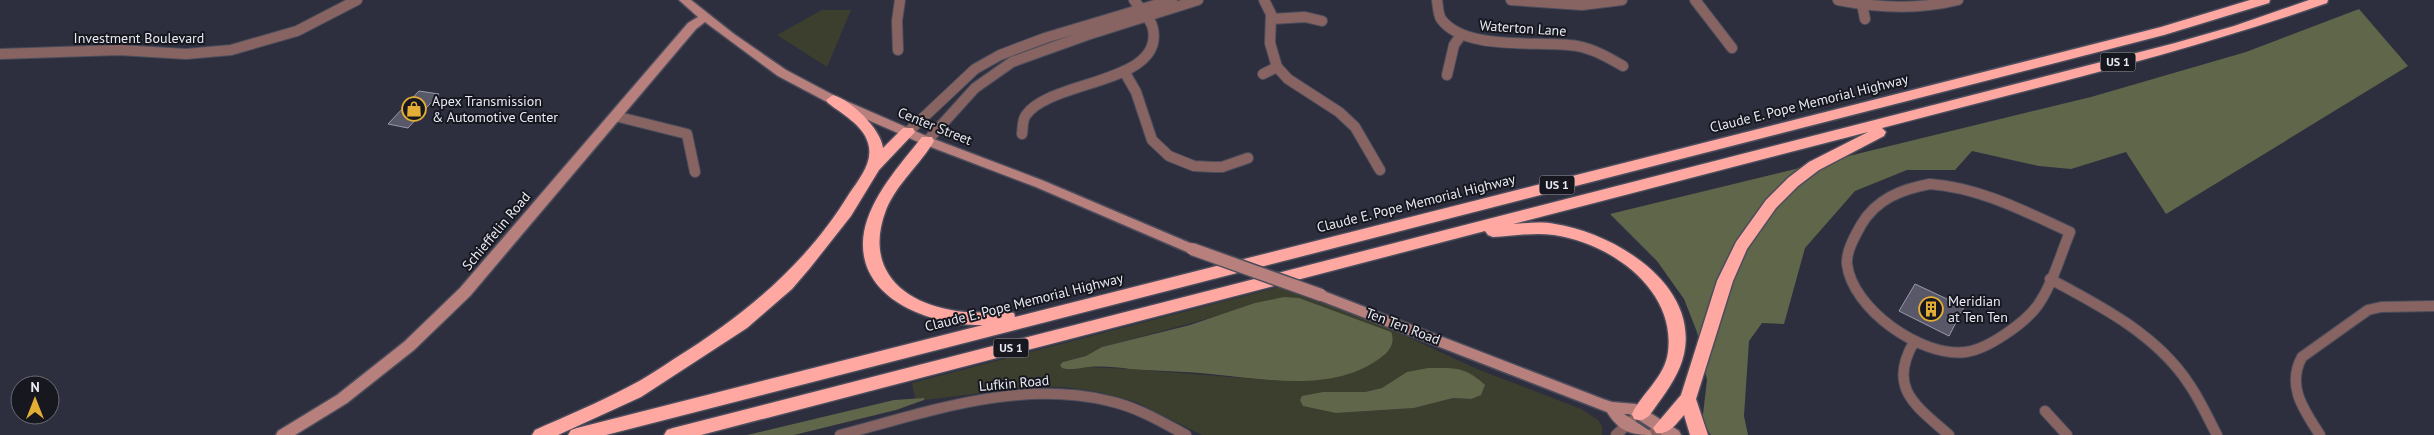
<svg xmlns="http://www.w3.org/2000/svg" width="2434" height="435" font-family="'PT Sans',sans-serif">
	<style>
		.green { fill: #3c3f2e; fill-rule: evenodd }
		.forest { fill: #60664a }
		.building { fill: #585869; stroke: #9999ac }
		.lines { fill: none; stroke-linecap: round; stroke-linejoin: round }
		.street-casing { stroke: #4b4d5c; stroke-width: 12 }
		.secondary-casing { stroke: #4b4d5c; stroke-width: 3 }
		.highway-casing { stroke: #4b4d5c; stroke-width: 3 }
		.street { stroke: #876461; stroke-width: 10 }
		.secondary { fill: #b8807c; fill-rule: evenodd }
		.highway { fill: #ffa8a2; fill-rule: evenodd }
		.secondary-bridge-casing { stroke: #4b4d5c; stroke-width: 15; stroke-linecap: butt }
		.secondary-bridge { stroke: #b8807c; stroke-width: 12 }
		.labels { text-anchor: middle; stroke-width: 4; stroke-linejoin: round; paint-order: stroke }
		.shield { fill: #17181f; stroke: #a9aab3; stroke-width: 1 }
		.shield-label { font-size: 12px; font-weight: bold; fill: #e7e9f3 }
		.street-label { font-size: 14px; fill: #e7e9f3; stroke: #17181f }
		.poi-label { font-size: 14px; fill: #e7e9f3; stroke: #17181f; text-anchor: start }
	</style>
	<rect width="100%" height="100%" fill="#2d2f3f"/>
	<g class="green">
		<polygon points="822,10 851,10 827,67 777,35"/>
		<path d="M1279 287 1371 320 1477 369 1581 409 1598 420 1602 426V435H1202L1136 402 1094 391 1064 387 1002 388 974 394 924 400 923 398H915L912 383ZM1217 316 1280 381 1129 369 1088 367 1068 370 1063 362 1086 356 1103 347ZM1428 368 1471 399 1453 398 1414 408 1336 413 1323 392H1365L1382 388Z"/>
	</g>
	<g class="forest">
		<polygon points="2359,9 2408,66 2166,214 2126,152 2071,169 2039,166 1972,151 1955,170 1907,170 1855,191 1805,248 1784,324 1762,323 1749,341 1744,416 1748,435 1711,435 1702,423 1707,380 1697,332 1684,299 1657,261 1610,214 2091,97 2246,52"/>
		<path d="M1284 297 1299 298 1391 332C1395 341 1391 349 1384 355 1337 394 1266 379 1210 374 1183 371 1157 371 1130 369 1117 367 1102 366 1088 367 1078 368 1071 371 1062 368L1060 365 1063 362 1086 356 1102 347 1190 325 1255 303Z"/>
		<path d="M1428 368C1454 368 1465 366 1485 385L1481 395 1471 399 1453 398 1414 408 1336 413 1303 406 1300 400 1302 396 1323 392H1365L1382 388 1407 372Z"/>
		<polygon points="924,398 924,400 896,410 794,435 747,435 894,400"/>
	</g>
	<g class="building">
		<polygon points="419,91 439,94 408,128 388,124"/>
		<polygon points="1915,284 1964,307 1949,336 1899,311"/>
	</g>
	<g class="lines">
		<g class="street-casing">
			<g id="street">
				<polyline points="1264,0 1271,14 1270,43 1277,67 1288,79 1339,112 1355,127 1380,170"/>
				<path d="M1437 0C1438 6 1438 14 1441 19 1465 52 1540 40 1577 46 1594 49 1609 58 1623 66"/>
				<polyline points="1511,0 1582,5 1622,0"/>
				<polyline points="1695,0 1732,48"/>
				<path d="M1838 0C1878 8 1918 10 1958 0"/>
				<polyline points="1862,4 1865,19"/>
				<polyline points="1271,19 1305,17 1322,21"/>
				<polyline points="898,50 897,21 900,0"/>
				<polyline points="0,54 119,50 186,54 231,50 297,31 357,0"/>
				<polyline points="1124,71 1136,92 1152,140 1169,156 1194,166 1213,167 1222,167 1248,158"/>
				<polyline points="1263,74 1277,67"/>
				<polyline points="1447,75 1454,45 1461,35"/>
				<polyline points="615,116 687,134 695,172"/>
				<polyline points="908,132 975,69 1000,55 1045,38 1172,0"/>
				<path d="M1022 134C1023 128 1022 120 1026 115 1050 80 1164 84 1153 29 1151 18 1140 9 1134 0"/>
				<polyline points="927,141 975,88 1012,62 1087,35 1198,0"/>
				<path d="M1930 184C1981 188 2024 211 2070 232 2060 256 2053 283 2038 305 2025 323 1988 349 1966 352 1922 358 1852 309 1847 264 1846 251 1855 236 1861 225 1876 199 1902 189 1930 184Z"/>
				<path d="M2050 279C2101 306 2157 335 2189 384 2200 400 2208 418 2217 435"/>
				<path d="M1914 342C1887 388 1916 406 1949 435"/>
				<polyline points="2045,411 2067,435"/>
				<path d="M840 435C928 412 1018 379 1109 401 1137 407 1162 422 1186 435"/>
				<polyline points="1616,435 1631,421"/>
				<polyline points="1650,435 1662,428"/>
				<path d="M2320 435C2304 410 2286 386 2302 357L2368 310 2381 307 2434 306"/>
			</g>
		</g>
		<g class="secondary-casing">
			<g id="secondary">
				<polygon points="679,0 691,0 734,34 786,70 837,97 931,138 1044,181 1197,246 1198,249 1197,252 1187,252 1036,187 923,144 829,103 778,76 705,22 696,29 470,296 414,350 347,403 295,435 276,435 278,431 337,395 404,342 460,288 688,23 698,17"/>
				<path d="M1321 290 1603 399 1612 402 1636 404 1679 431 1681 435H1662L1629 414H1624L1650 431 1652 435C1630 435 1619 431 1607 412L1316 299 1314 295 1316 291Z"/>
			</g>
		</g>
		<g class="highway-casing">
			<g id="highway">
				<path d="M2250 0H2270L2269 3 2164 35 606 435H568L571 430 577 428 983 325C930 326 853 298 864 232 871 196 900 165 922 137H932L934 141C920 165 897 183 886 210 865 265 897 300 951 310 969 314 989 312 1008 312L1014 313 1015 317 2161 27Z"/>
				<path d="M2309 0H2328L2327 3C2181 54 2031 89 1882 128L1886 132 1884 136 1819 170 1798 186 1776 208 1747 249 1733 281 1696 399 1708 435H1690L1684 415C1676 424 1669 435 1656 433L1653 428 1681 395 1717 281 1736 242 1766 200 1788 178 1809 162 1868 132 1513 224C1527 223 1542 221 1555 224 1614 233 1699 284 1684 354 1680 372 1669 388 1659 402 1652 411 1647 424 1634 419L1632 414C1642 393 1665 377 1668 352 1676 289 1610 243 1554 235 1534 232 1513 236 1493 237L1488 235 1485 231 701 435H664L667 430 673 428 2175 43 2234 26Z"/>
				<path d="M833 95C851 100 881 129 883 148L903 128H913L915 132 879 170 851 216 810 268 792 289 747 328 641 397 558 435H532L535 430C566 416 598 403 628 387 644 379 659 369 674 359 743 316 806 265 849 194 859 179 874 162 868 143 863 125 842 114 828 103L826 100Z"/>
			</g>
		</g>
		<use href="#street" class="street"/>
		<use href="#secondary" class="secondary"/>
		<use href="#highway" class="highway"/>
		<g class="secondary-bridge-casing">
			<polyline id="secondary-bridge" points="1192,249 1321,295"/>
		</g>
		<use href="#secondary-bridge" class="secondary-bridge"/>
	</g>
	<defs>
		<g id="shop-ring" transform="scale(1.25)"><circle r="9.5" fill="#17181f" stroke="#e4ad35" stroke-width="1.5"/><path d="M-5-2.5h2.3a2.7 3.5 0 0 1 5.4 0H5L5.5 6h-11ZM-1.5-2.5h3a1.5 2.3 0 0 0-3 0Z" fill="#e4ad35"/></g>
		<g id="building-ring" transform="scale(1.25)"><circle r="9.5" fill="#17181f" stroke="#e4ad35" stroke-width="1.5"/><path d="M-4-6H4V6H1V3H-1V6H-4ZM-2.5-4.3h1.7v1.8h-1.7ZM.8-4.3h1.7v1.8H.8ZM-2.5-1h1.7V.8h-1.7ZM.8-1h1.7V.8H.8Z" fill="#e4ad35"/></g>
	</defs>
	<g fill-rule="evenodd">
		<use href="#shop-ring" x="414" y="109"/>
		<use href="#building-ring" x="1931" y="309"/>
	</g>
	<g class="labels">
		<g class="shield">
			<rect x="2100.5" y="52.5" width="35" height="19" rx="4"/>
			<rect x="1539.5" y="175.5" width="35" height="19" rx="4"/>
			<rect x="993.5" y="338.5" width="35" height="19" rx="4"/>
		</g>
		<g class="shield-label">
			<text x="2118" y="66">US 1</text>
			<text x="1557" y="189">US 1</text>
			<text x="1011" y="352">US 1</text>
		</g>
		<g class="street-label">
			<text transform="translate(1523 28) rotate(4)" y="5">Waterton Lane</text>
			<text x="139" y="43">Investment Boulevard</text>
			<text transform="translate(1809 103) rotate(-14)" y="5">Claude E. Pope Memorial Highway</text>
			<text transform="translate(935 126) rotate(22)" y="5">Center Street</text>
			<text transform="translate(1416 203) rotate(-14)" y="5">Claude E. Pope Memorial Highway</text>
			<text transform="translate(496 231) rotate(-50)" y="5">Schieffelin Road</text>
			<text transform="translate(1024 302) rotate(-14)" y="5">Claude E. Pope Memorial Highway</text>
			<text transform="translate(1403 326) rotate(21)" y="5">Ten Ten Road</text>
			<text transform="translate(1014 383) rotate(-5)" y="5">Lufkin Road</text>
		</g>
		<g class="poi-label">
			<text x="432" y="106">Apex Transmission<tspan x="432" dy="16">&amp; Automotive Center</tspan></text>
			<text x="1948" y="306">Meridian<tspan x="1948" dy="16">at Ten Ten</tspan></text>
		</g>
	</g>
	<g transform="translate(35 400)"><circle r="24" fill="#17181f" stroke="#6a6c74"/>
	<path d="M0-4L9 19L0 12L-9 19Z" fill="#e4ad35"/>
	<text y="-8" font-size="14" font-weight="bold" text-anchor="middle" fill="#e7e9f3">N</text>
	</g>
</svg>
